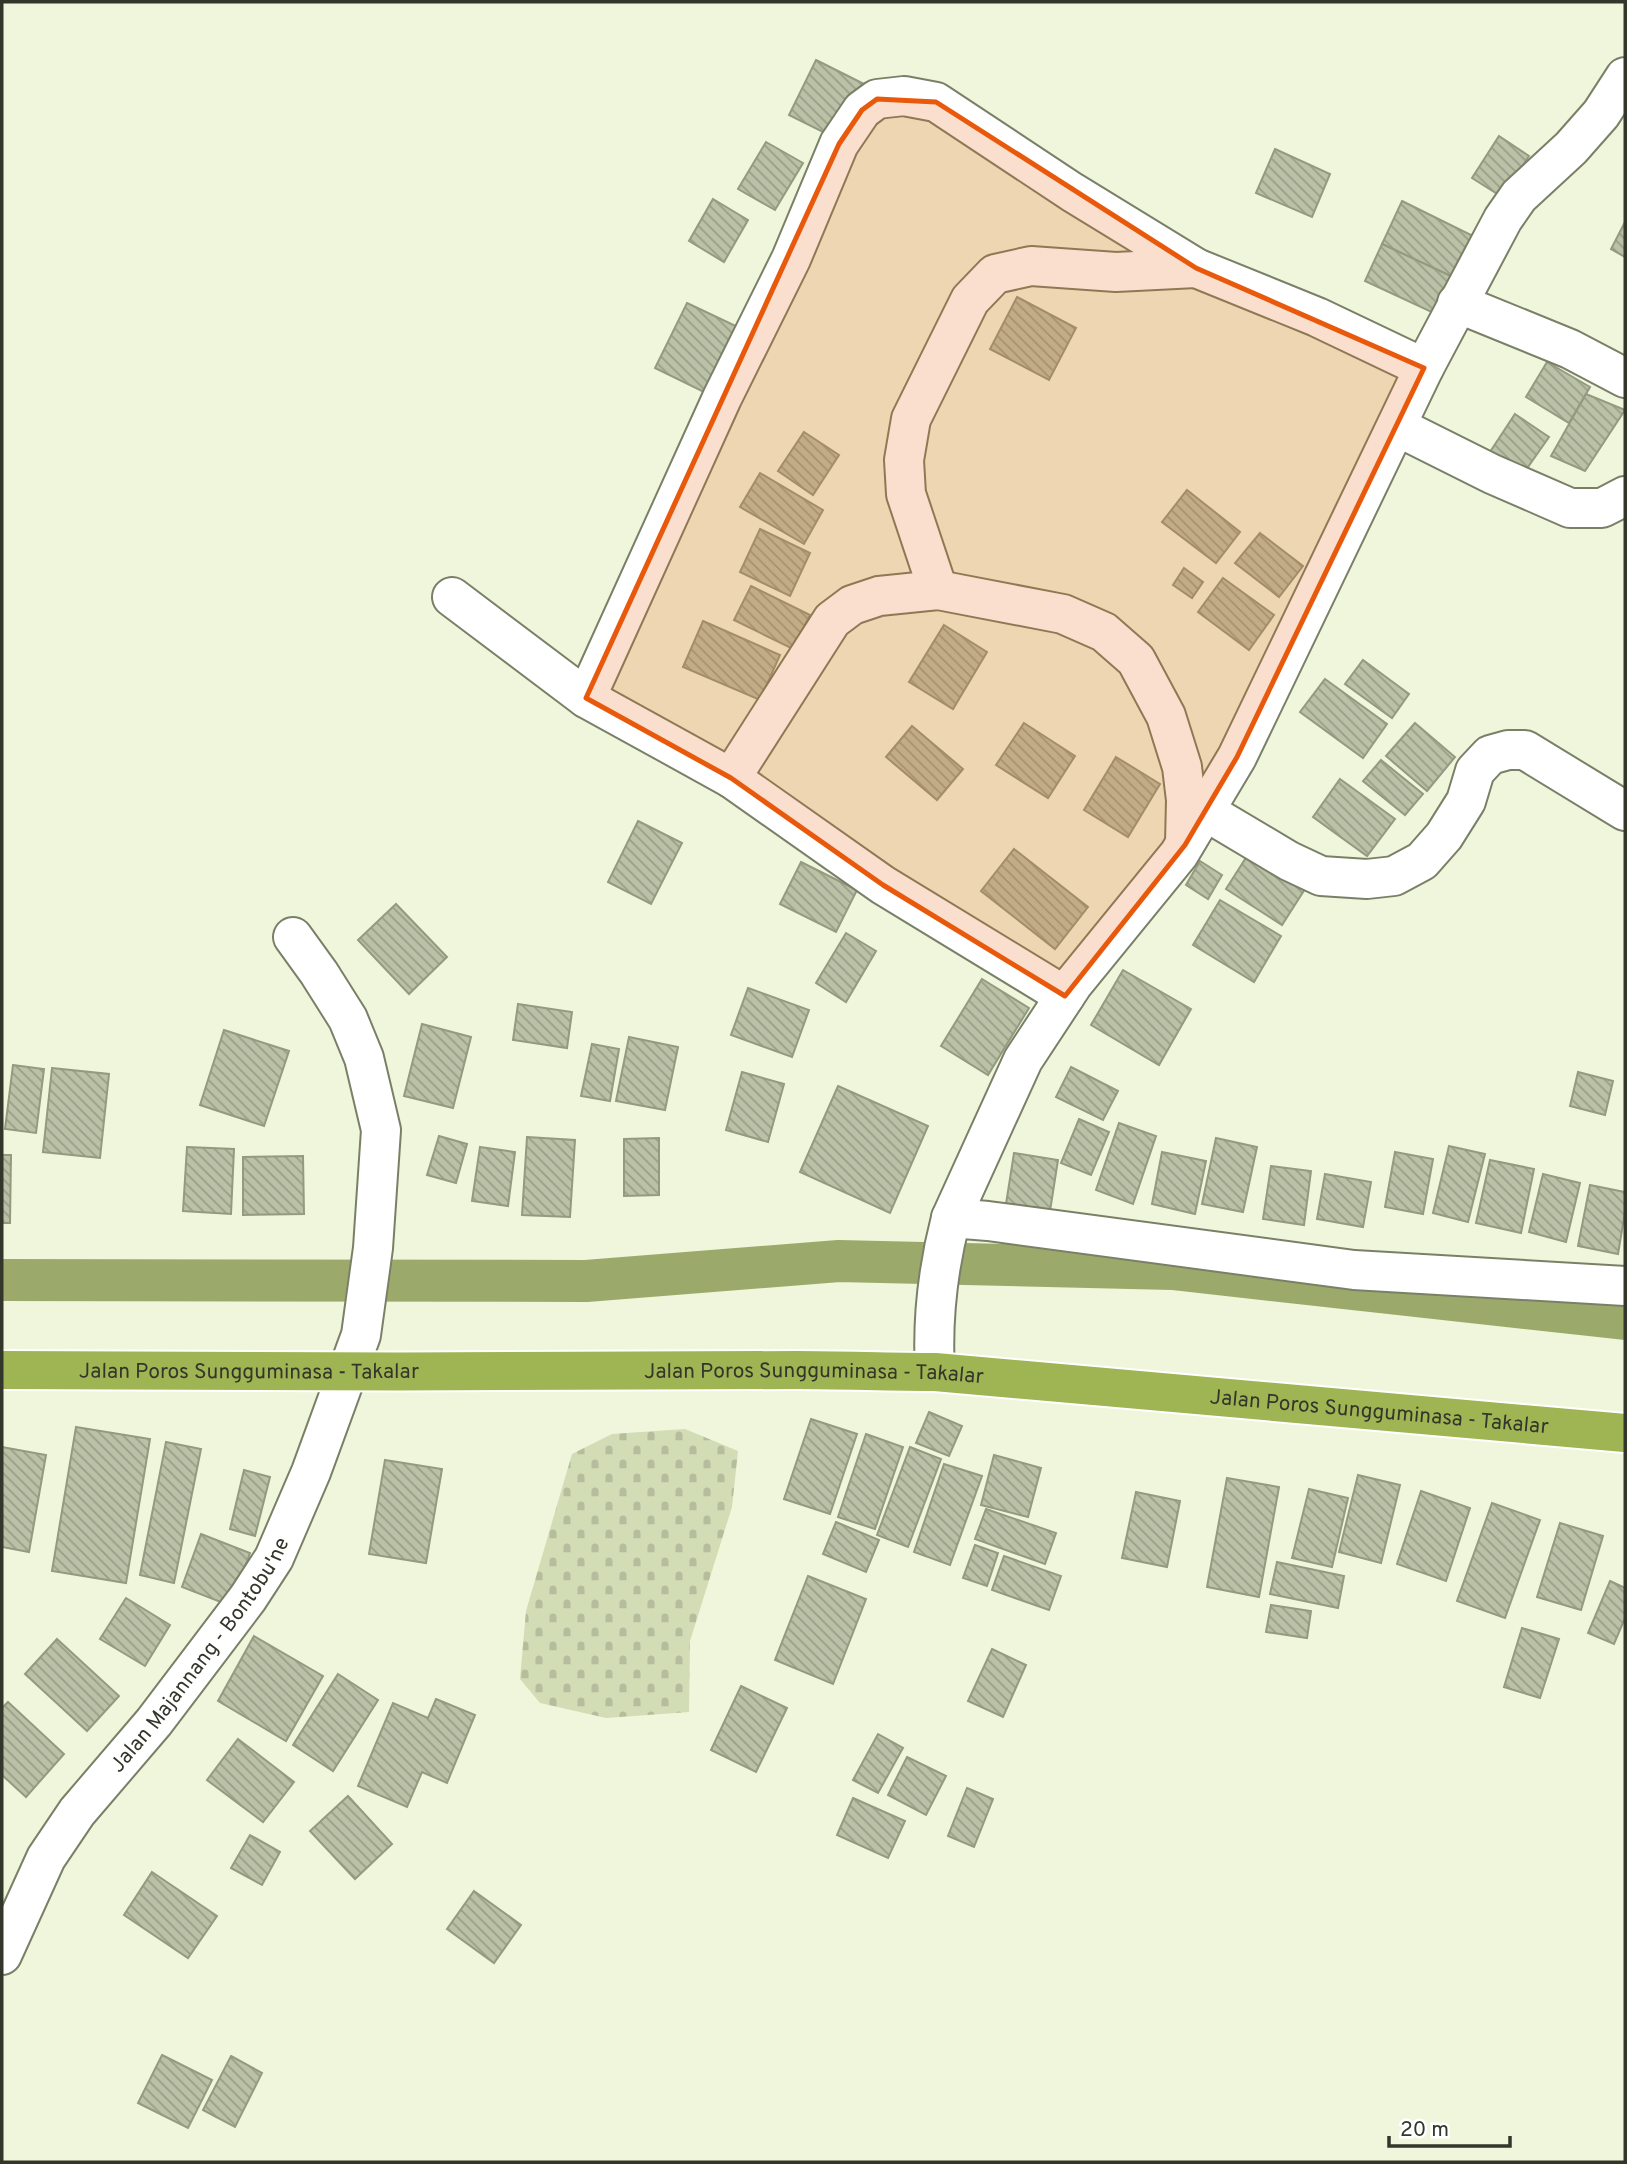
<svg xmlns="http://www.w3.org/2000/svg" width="1627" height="2164" font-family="Overpass,sans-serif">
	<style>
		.cemetery { fill: url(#cemetery-stones) }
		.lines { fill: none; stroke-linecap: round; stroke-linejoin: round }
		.canal { stroke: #9baa6b; stroke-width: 42 }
		.building { fill: url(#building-back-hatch); stroke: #939a80; stroke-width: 2 }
		.street-casing { stroke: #7a8067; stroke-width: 42 }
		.highway-casing { stroke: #fff; stroke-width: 42 }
		.street { stroke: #fff; stroke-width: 38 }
		.highway { stroke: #9fb452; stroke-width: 38 }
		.marked { fill: #e8590c; fill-opacity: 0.2; stroke: #e8590c; stroke-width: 5; stroke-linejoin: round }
		.labels { text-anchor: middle; stroke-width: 6; stroke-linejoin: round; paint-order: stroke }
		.street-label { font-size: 21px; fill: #33362b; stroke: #fff }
	</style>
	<defs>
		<pattern id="cemetery-stones" width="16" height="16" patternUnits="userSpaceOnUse" patternTransform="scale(1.75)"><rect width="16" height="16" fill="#d2dcb5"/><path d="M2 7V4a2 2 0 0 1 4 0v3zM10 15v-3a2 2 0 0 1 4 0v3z" fill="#b5bd9c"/></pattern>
		<pattern id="building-back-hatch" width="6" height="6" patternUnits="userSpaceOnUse" patternTransform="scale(1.75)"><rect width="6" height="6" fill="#bac1a6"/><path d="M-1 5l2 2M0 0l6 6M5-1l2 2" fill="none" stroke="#989e87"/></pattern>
	</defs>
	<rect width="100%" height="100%" fill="#eff6db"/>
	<polygon class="cemetery" points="685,1429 738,1451 732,1507 690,1641 689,1712 606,1718 540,1703 520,1679 526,1611 572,1454 612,1434"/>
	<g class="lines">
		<polyline class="canal" points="2,1280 586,1281 839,1261 1172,1269 1625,1319"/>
	</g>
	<g class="building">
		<polygon points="816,60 864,84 837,139 789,115"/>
		<polygon points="1499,136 1529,156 1502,197 1472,178"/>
		<polygon points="766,142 803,163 775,210 738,189"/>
		<polygon points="1275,149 1330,174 1312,217 1256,193"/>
		<polygon points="713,199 748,220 724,262 689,241"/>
		<polygon points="1402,201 1475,237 1455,278 1382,244"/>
		<polygon points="1625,222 1625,257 1611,249"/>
		<polygon points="1382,244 1455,278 1438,315 1365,281"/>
		<polygon points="1017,297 1076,328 1049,380 990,349"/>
		<polygon points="687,303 742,329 710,395 655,368"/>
		<polygon points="1547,362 1590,387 1569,423 1526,397"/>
		<polygon points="1586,394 1625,410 1585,471 1551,456"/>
		<polygon points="1515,414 1549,437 1519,480 1486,458"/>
		<polygon points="804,432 839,455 813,495 778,471"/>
		<polygon points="760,473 823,510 804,544 740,507"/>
		<polygon points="1187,490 1240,532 1216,563 1162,522"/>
		<polygon points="760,529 810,553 790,596 740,572"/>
		<polygon points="1260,533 1303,566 1279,597 1235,563"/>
		<polygon points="1184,568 1203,582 1192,598 1173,585"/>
		<polygon points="1223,578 1274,615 1249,650 1198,612"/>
		<polygon points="751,586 810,615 793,649 734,620"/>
		<polygon points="703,621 780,655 760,700 683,667"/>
		<polygon points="944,625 987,652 953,709 909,682"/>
		<polygon points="1363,660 1409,694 1392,718 1345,684"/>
		<polygon points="1325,679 1387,724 1363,758 1300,712"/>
		<polygon points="1024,723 1075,756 1048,798 996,765"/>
		<polygon points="1415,723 1455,757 1427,791 1386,756"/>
		<polygon points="912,726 963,769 937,800 886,757"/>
		<polygon points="1116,757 1160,784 1128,837 1084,810"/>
		<polygon points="1381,760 1423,794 1405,815 1363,781"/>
		<polygon points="1340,779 1395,819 1367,856 1313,817"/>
		<polygon points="638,821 682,843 651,904 608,882"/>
		<polygon points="1014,849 1088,907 1055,949 981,891"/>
		<polygon points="1249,853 1305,889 1282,925 1226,889"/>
		<polygon points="1200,861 1222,875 1208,899 1186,885"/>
		<polygon points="801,862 857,890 836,932 780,904"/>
		<polygon points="1220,900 1281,936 1254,982 1193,945"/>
		<polygon points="396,904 447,957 409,994 358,940"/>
		<polygon points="846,933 876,951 846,1002 816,983"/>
		<polygon points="1123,970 1191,1009 1159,1065 1091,1025"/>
		<polygon points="982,979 1029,1008 988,1075 941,1046"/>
		<polygon points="748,988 809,1010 792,1057 731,1035"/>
		<polygon points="518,1004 572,1012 567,1048 513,1040"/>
		<polygon points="422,1024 471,1037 453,1108 404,1096"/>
		<polygon points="224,1030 289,1051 264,1126 200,1105"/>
		<polygon points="629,1037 678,1047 665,1110 616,1101"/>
		<polygon points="592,1044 619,1049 610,1101 581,1096"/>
		<polygon points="13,1065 44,1069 36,1133 5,1129"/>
		<polygon points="1071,1067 1118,1091 1103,1120 1056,1097"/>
		<polygon points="52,1068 109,1074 100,1158 43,1152"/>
		<polygon points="742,1072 784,1084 768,1142 726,1130"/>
		<polygon points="1578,1072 1613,1081 1605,1115 1570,1106"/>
		<polygon points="838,1086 928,1126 890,1213 800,1172"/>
		<polygon points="1079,1119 1109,1132 1091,1175 1061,1163"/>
		<polygon points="1119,1123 1156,1136 1133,1204 1096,1190"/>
		<polygon points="439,1136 467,1144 456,1183 427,1175"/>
		<polygon points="527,1137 575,1140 570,1217 522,1215"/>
		<polygon points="659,1138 659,1195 624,1196 624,1139"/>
		<polygon points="1216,1138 1257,1147 1243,1212 1202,1204"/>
		<polygon points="1449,1146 1485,1154 1468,1222 1433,1213"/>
		<polygon points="187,1147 234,1149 231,1214 183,1211"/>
		<polygon points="480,1147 515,1152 508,1206 472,1201"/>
		<polygon points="1162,1152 1206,1161 1195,1214 1152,1204"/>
		<polygon points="1395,1152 1433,1159 1423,1214 1385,1207"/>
		<polygon points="1014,1153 1058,1160 1050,1211 1006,1204"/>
		<polygon points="2,1155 11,1155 10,1223 2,1223"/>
		<polygon points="303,1156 304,1214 243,1215 243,1157"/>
		<polygon points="1490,1160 1534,1169 1521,1233 1476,1223"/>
		<polygon points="1271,1166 1311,1171 1304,1225 1263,1219"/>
		<polygon points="1325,1174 1371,1182 1363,1227 1317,1219"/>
		<polygon points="1543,1174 1580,1183 1566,1242 1529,1232"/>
		<polygon points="1590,1185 1625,1192 1625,1212 1618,1254 1578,1246"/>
		<polygon points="929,1412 962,1426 949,1456 916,1443"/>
		<polygon points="811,1419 857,1434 830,1514 784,1499"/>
		<polygon points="76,1427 150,1439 126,1583 52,1571"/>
		<polygon points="866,1434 903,1447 875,1529 838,1517"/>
		<polygon points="166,1442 201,1449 174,1583 140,1575"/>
		<polygon points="2,1447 46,1455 29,1552 2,1547"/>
		<polygon points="910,1447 941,1459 908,1547 877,1535"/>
		<polygon points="994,1455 1041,1468 1028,1517 981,1505"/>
		<polygon points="385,1460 442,1469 426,1563 369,1554"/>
		<polygon points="944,1464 982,1476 950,1565 914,1552"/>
		<polygon points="244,1470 270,1477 255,1536 230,1529"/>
		<polygon points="1358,1475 1400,1485 1381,1563 1339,1552"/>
		<polygon points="1227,1478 1279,1487 1259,1597 1207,1587"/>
		<polygon points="1309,1489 1348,1498 1332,1567 1292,1558"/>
		<polygon points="1421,1491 1470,1508 1446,1581 1397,1564"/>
		<polygon points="1136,1492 1180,1501 1167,1567 1122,1558"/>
		<polygon points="1492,1503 1540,1520 1505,1618 1457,1601"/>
		<polygon points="986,1509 1056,1533 1045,1564 975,1539"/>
		<polygon points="836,1522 879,1540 866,1572 823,1554"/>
		<polygon points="1560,1523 1603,1536 1581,1610 1537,1597"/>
		<polygon points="201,1534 250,1553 231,1606 182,1587"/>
		<polygon points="975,1545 998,1553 987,1586 963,1578"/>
		<polygon points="1004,1556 1061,1576 1049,1610 992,1590"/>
		<polygon points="1277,1562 1344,1576 1338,1608 1270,1594"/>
		<polygon points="808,1576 866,1599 833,1684 775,1660"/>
		<polygon points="1610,1581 1625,1588 1625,1618 1614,1644 1588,1633"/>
		<polygon points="126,1598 170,1625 145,1666 100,1639"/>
		<polygon points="1271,1605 1311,1611 1307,1638 1266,1632"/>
		<polygon points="1522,1628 1559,1639 1540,1698 1504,1687"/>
		<polygon points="254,1636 323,1676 286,1741 218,1701"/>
		<polygon points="57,1639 119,1696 87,1731 25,1674"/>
		<polygon points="992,1649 1026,1665 1003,1717 968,1701"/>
		<polygon points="338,1674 378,1700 333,1771 293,1745"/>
		<polygon points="741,1686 787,1708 756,1772 711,1750"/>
		<polygon points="436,1699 475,1715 447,1783 422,1772 407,1807 358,1786 393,1703 428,1718"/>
		<polygon points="8,1702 64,1754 26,1797 2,1775 2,1708"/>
		<polygon points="878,1734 903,1748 878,1793 853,1780"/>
		<polygon points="238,1739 294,1782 263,1822 207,1780"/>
		<polygon points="907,1757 946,1776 926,1815 888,1795"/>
		<polygon points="967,1788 993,1799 974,1847 948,1836"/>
		<polygon points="348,1796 392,1844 355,1879 310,1831"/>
		<polygon points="853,1798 905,1821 888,1858 837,1835"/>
		<polygon points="250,1835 280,1852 262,1885 231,1868"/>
		<polygon points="152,1872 217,1916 188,1958 124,1915"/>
		<polygon points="474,1891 521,1925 494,1963 447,1929"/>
		<polygon points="162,2055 212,2080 188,2128 138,2103"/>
		<polygon points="231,2056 262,2073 235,2127 203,2110"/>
	</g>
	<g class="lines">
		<g class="street-casing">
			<g id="street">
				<polyline points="1457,303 1570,349 1625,378"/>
				<polyline points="1398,427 1492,474 1570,508 1602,508 1625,496"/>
				<polyline points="938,590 906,494 904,460 911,419 970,300 995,274 1031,266 1116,272 1196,268"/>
				<polyline points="452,597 586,698 731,778 832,620 852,605 879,596 938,590 1063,614 1104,632 1136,660 1166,716 1182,767 1186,800 1185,843"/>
				<polyline points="586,698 722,398 791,259 839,144 862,110 877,99 904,96 936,102 1072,192 1196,268 1317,317 1424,368"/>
				<polyline points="731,778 883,885 1065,996"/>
				<polyline points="1205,811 1289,861 1321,876 1367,879 1394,876 1422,861 1444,836 1466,801 1475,771 1490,755 1508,750 1525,750 1625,811"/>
				<polyline points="951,1218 988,1221 1354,1270 1625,1286"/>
				<path d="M935 1372C932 1320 938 1268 951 1218L1023 1060 1073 984 1179 854 1237 757 1424 368 1503 219 1519 196 1571 148 1601 114 1625 77"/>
				<path id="s1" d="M2 1955 46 1858 77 1812 154 1722 248 1598 274 1558 311 1472 361 1335 373 1248 381 1130 364 1058 348 1019 319 973 293 937"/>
			</g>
		</g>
		<g class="highway-casing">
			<g id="highway">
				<path id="s2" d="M2 1370C267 1372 532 1372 797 1370 843 1370 889 1372 935 1372L1625 1433"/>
			</g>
		</g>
		<use href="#street" class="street"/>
		<use href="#highway" class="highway"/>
	</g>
	<path class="marked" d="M877 99 936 102 1196 268 1424 368 1237 757 1185 845 1065 996 883 885 731 778 586 698 839 144 862 110Z"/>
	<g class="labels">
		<g class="street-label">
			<text dy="7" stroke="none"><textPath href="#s2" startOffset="247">Jalan Poros Sungguminasa - Takalar</textPath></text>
			<text dy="7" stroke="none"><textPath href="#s2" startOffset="812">Jalan Poros Sungguminasa - Takalar</textPath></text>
			<text dy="7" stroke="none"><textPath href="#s2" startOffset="1379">Jalan Poros Sungguminasa - Takalar</textPath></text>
			<text dy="7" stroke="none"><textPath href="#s1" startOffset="362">Jalan Majannang - Bontobu'ne</textPath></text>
		</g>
	</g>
	<rect width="1627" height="2164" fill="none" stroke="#33362b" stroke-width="7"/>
	<path d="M1389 2136v10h121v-10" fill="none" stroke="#33362b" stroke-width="3.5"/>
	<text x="1400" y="2136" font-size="21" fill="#33362b" stroke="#ffffff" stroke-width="5" paint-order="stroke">20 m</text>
</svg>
